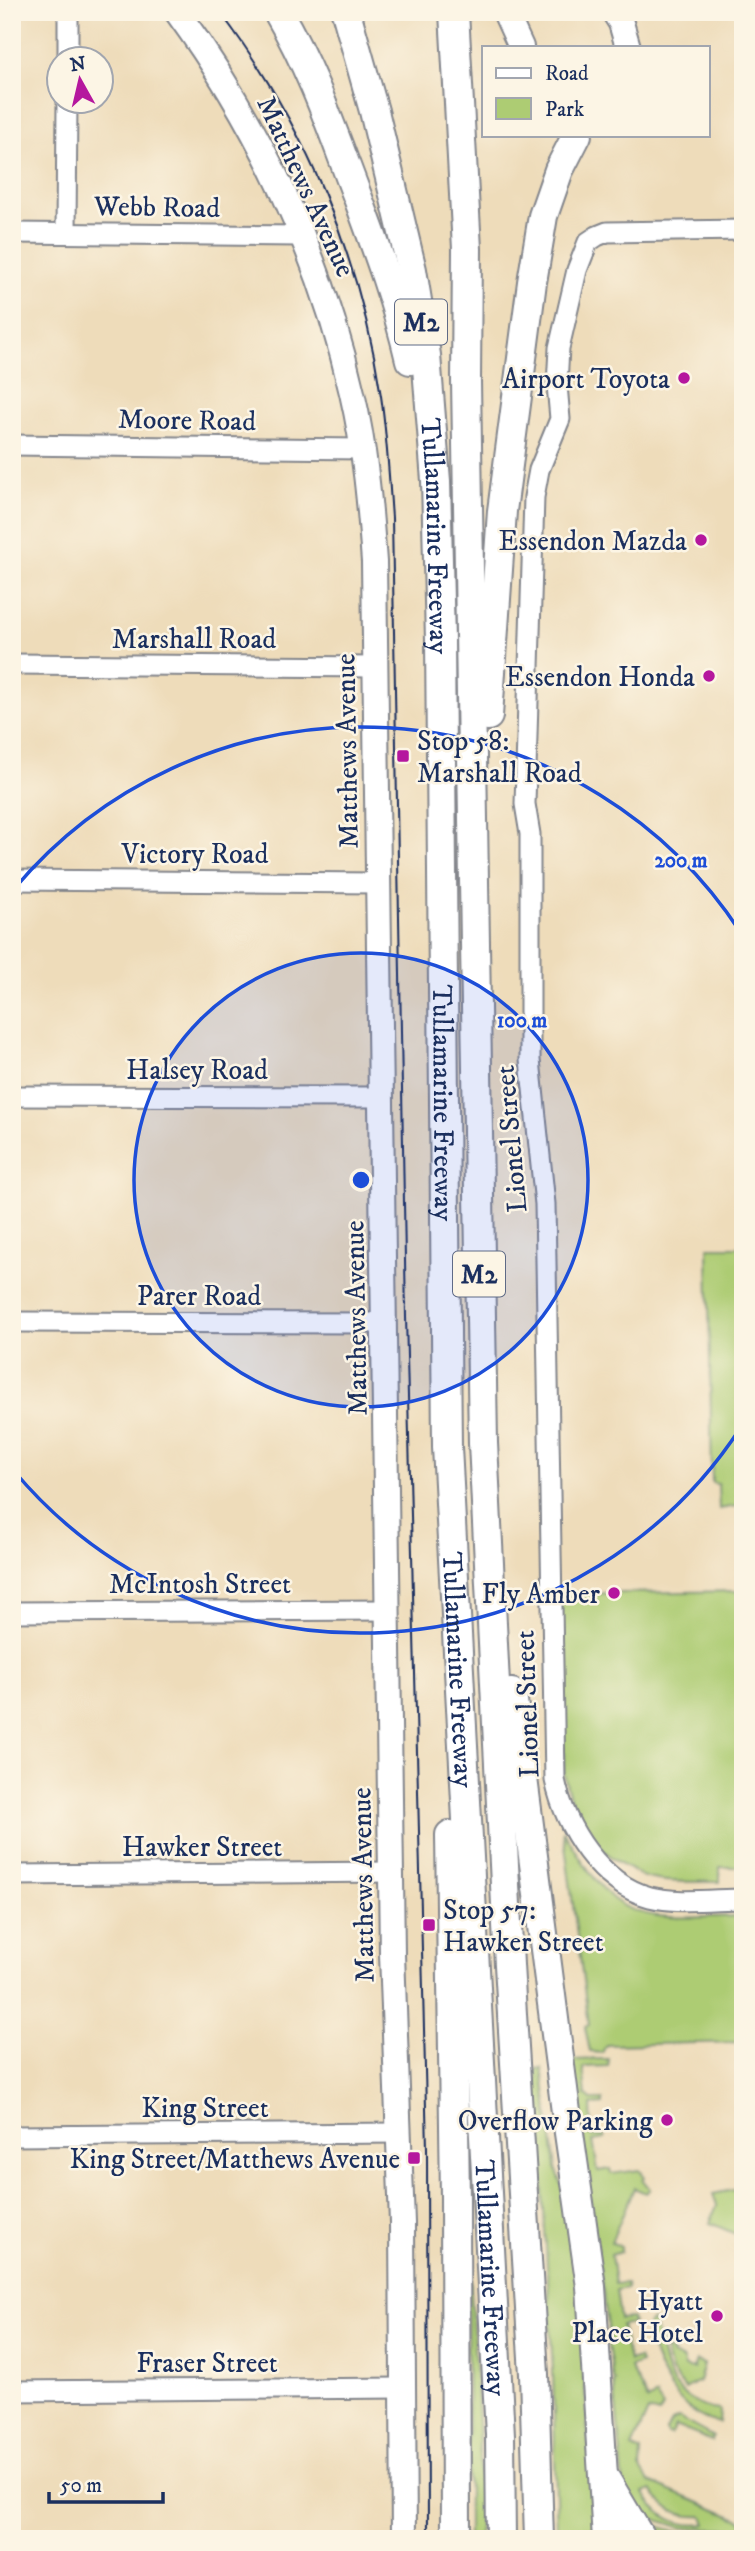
<svg xmlns="http://www.w3.org/2000/svg" width="755" height="2551" font-family="'IM FELL DW Pica',serif">
	<style>
		.green { fill: #adcc73; stroke: #647e68; stroke-width: 2; fill-rule: evenodd }
		.lines { fill: none; stroke-linecap: round; stroke-linejoin: round }
		.minor-casing { stroke: #84868c; stroke-width: 23 }
		.major-casing { stroke: #84868c; stroke-width: 28 }
		.highway-casing { stroke: #84868c; stroke-width: 32 }
		.minor { stroke: #fff; stroke-width: 19 }
		.major { stroke: #fff; stroke-width: 24 }
		.highway { stroke: #fff; stroke-width: 28 }
		.tram { stroke: #1b2f5e; stroke-width: 2 }
		.ring { fill: none; stroke: #1d4ed8; stroke-width: 3.5 }
		.poi-dot { fill: #b5179e; stroke: #fcf5e5; stroke-width: 2.5 }
		.labels { text-anchor: middle; stroke-width: 5; stroke-linejoin: round; paint-order: stroke }
		.shield { fill: #fcf5e5; stroke: #5e6a86; stroke-width: 2 }
		.shield-label { font-size: 26px; font-weight: bold; fill: #1b2f5e }
		.street-label { font-size: 28px; fill: #1b2f5e; stroke: #fcf5e5 }
		.poi-label { font-size: 28px; fill: #1b2f5e; stroke: #fcf5e5; text-anchor: end }
		.centre { fill: #1d4ed8; stroke: #fcf5e5; stroke-width: 3.5 }
		.ring-label { font-size: 21px; text-anchor: middle; font-weight: bold; fill: #1d4ed8; stroke: #fcf5e5; stroke-width: 5; stroke-linejoin: round; paint-order: stroke }
	</style>
	<rect width="100%" height="100%" fill="#fcf5e5"/>
	<filter id="ink" filterUnits="userSpaceOnUse"><feTurbulence type="fractalNoise" baseFrequency=".0143" numOctaves="2"/><feDisplacementMap in="SourceGraphic" scale="14" xChannelSelector="R" yChannelSelector="G"/><feConvolveMatrix kernelMatrix="1 2 1 2 8 2 1 2 1" color-interpolation-filters="sRGB"/></filter>
	<filter id="wash" filterUnits="userSpaceOnUse"><feTurbulence type="fractalNoise" baseFrequency=".00686" numOctaves="4" result="noise"/><feDisplacementMap in="SourceGraphic" scale="28" xChannelSelector="R" yChannelSelector="G"/><feGaussianBlur stdDeviation="1.57" result="paint"/><feColorMatrix in="noise" values="0 0 0 0 0 0 0 0 0 0 0 0 0 0 0 0 0 1.4 0 .05"/><feComposite in="paint" operator="in"/></filter>
	<g filter="url(#wash)">
		<rect width="100%" height="100%" fill="#eedcba"/>
		<g class="green">
			<polygon points="708,1247 743,1247 743,1505 719,1509 718,1484 712,1483"/>
			<path d="M743 1591V1867H720V1882C695 1881 667 1884 644 1877 637 1875 631 1870 625 1866 588 1844 572 1815 564 1774L560 1594Z"/>
			<path d="M563 1830C577 1852 592 1879 611 1897 643 1926 702 1916 743 1916V2042L606 2045 602 2053 590 2052 585 2027 589 2025Z"/>
			<path d="M609 2059 608 2066 583 2067 586 2095 591 2100H603V2104L591 2105 592 2136H604L605 2139 593 2141 598 2171 610 2169 611 2174 640 2170 645 2177 643 2180 650 2189 646 2193 634 2188 611 2242 621 2247V2252L611 2255 615 2284 626 2283 627 2288 616 2290 620 2319 632 2318 633 2323 621 2325 629 2361 639 2358 641 2363 630 2367 648 2401 656 2396 663 2407 659 2414 648 2411 632 2448 641 2452 640 2468 649 2482 743 2521V2528H683L655 2519 641 2522 624 2488 614 2383 616 2381 614 2380 607 2341 610 2340 570 2060ZM652 2490C664 2509 681 2518 703 2516L706 2524C679 2528 657 2516 644 2493Z"/>
			<polygon points="542,2068 556,2168 566,2196 580,2300 594,2539 557,2539 553,2371 536,2069"/>
			<polygon points="743,2188 743,2230 740,2236 710,2223 717,2205 713,2194"/>
			<polygon points="467,2216 479,2441 479,2539 468,2539"/>
			<path d="M652 2320C659 2335 661 2352 666 2368 673 2391 697 2409 720 2410L719 2423C677 2416 652 2363 647 2326Z"/>
			<polygon points="665,2348 673,2352 672,2355 683,2360 685,2367 693,2369 696,2361 704,2364 699,2381 685,2389 671,2372"/>
			<polygon points="679,2418 713,2437 712,2441 675,2426 671,2435 668,2434 666,2431 671,2422"/>
			<polygon points="655,2525 684,2534 743,2534 743,2538 659,2539 652,2536 648,2526"/>
		</g>
	</g>
	<g filter="url(#ink)">
		<g class="lines">
			<g class="minor-casing">
				<g id="minor">
					<polyline points="68,60 68,12"/>
					<path d="M743 230 607 232 597 236 588 242 577 270 559 348 557 385 560 419 539 470 534 497 525 804 530 834V1060L545 1204 555 1780C565 1827 600 1884 650 1897 677 1904 715 1899 743 1899"/>
					<polyline points="12,233 301,236"/>
					<polyline points="66,233 67,102"/>
					<polyline points="12,445 362,449"/>
					<polyline points="12,664 375,667"/>
					<polyline points="12,880 378,883"/>
					<polyline points="12,1096 381,1097"/>
					<polyline points="12,1322 385,1323"/>
					<polyline points="12,1612 388,1610"/>
					<polyline points="12,1875 391,1872"/>
					<polyline points="12,2136 398,2133"/>
					<polyline points="12,2391 402,2388"/>
				</g>
			</g>
			<g class="major-casing">
				<g id="major">
					<path d="M177 12C260 126 321 256 352 393 365 448 370 506 374 562L392 1954 402 2223 404 2539"/>
					<polyline points="505,12 521,47"/>
					<polyline points="614,12 621,23 628,47"/>
				</g>
			</g>
			<g class="highway-casing">
				<g id="highway">
					<path d="M278 12C314 74 333 133 358 198 378 252 397 304 410 360"/>
					<path id="s1" d="M346 12 374 111 412 270 426 355 436 481 440 641 447 1447 500 2435 501 2539"/>
					<polyline points="454,12 467,249 466,381 483,1443 509,1965 534,2374 539,2539"/>
					<polyline points="488,716 502,511 532,282 543,216 559,170 577,135"/>
					<polyline points="512,1693 566,2112 591,2287 607,2539"/>
					<polyline points="450,1835 455,2198 456,2539"/>
					<polyline points="606,2480 641,2539"/>
				</g>
			</g>
			<use href="#minor" class="minor"/>
			<use href="#major" class="major"/>
			<use href="#highway" class="highway"/>
			<path class="tram" d="M220 12C305 124 360 256 381 396 387 436 389 477 392 518L406 1317 427 2148 428 2539"/>
		</g>
	</g>
	<circle cx="361" cy="1180" r="227" fill="#1d4ed8" fill-opacity=".12"/>
	<g class="ring">
		<circle cx="361" cy="1180" r="227"/>
		<path d="M741 1427A453 453 0 0 1 14 1471M14 889A453 453 0 0 1 741 933"/>
	</g>
	<g class="poi-dot">
		<circle cx="684" cy="378" r="7"/>
		<circle cx="701" cy="540" r="7"/>
		<circle cx="709" cy="676" r="7"/>
		<rect x="396" y="749" width="14" height="14" rx="3.5"/>
		<circle cx="614" cy="1593" r="7"/>
		<rect x="422" y="1918" width="14" height="14" rx="3.5"/>
		<circle cx="667" cy="2120" r="7"/>
		<rect x="407" y="2151" width="14" height="14" rx="3.5"/>
		<circle cx="717" cy="2316" r="7"/>
	</g>
	<g class="labels">
		<g class="shield">
			<rect x="395" y="299.5" width="52" height="45" rx="5"/>
			<rect x="453" y="1251.5" width="52" height="45" rx="5"/>
		</g>
		<g class="shield-label">
			<text x="421" y="331">M2</text>
			<text x="479" y="1283">M2</text>
		</g>
		<g class="street-label">
			<text transform="translate(307 186) rotate(65)" y="10">Matthews Avenue</text>
			<text transform="translate(157 206) rotate(1)" y="10">Webb Road</text>
			<text transform="translate(187 419) rotate(1)" y="10">Moore Road</text>
			<text dy="10" stroke="none"><textPath href="#s1" startOffset="534">Tullamarine Freeway</textPath></text>
			<text x="194" y="648">Marshall Road</text>
			<text transform="translate(346 751) rotate(-91)" y="10">Matthews Avenue</text>
			<text x="195" y="863">Victory Road</text>
			<text x="197" y="1079">Halsey Road</text>
			<text dy="10" stroke="none"><textPath href="#s1" startOffset="1101">Tullamarine Freeway</textPath></text>
			<text transform="translate(510 1139) rotate(-95)" y="10">Lionel Street</text>
			<text x="199" y="1305">Parer Road</text>
			<text transform="translate(355 1318) rotate(-91)" y="10">Matthews Avenue</text>
			<text x="200" y="1593">McIntosh Street</text>
			<text dy="10" stroke="none"><textPath href="#s1" startOffset="1668">Tullamarine Freeway</textPath></text>
			<text transform="translate(526 1704) rotate(-92)" y="10">Lionel Street</text>
			<text x="202" y="1856">Hawker Street</text>
			<text transform="translate(362 1885) rotate(-91)" y="10">Matthews Avenue</text>
			<text x="205" y="2117">King Street</text>
			<text dy="10" stroke="none"><textPath href="#s1" startOffset="2277">Tullamarine Freeway</textPath></text>
			<text x="207" y="2372">Fraser Street</text>
		</g>
		<g class="poi-label">
			<text x="670" y="388">Airport Toyota</text>
			<text x="687" y="550">Essendon Mazda</text>
			<text x="695" y="686">Essendon Honda</text>
			<text x="417" y="750" text-anchor="start">Stop 58:<tspan x="417" dy="32">Marshall Road</tspan></text>
			<text x="600" y="1603">Fly Amber</text>
			<text x="443" y="1919" text-anchor="start">Stop 57:<tspan x="443" dy="32">Hawker Street</tspan></text>
			<text x="653" y="2130">Overflow Parking</text>
			<text x="400" y="2168">King Street/Matthews Avenue</text>
			<text x="703" y="2310">Hyatt<tspan x="703" dy="32">Place Hotel</tspan></text>
		</g>
	</g>
	<circle cx="361" cy="1180" r="10" class="centre"/>
	<g class="ring-label">
		<text x="681" y="867">200 m</text>
		<text x="522" y="1027">100 m</text>
	</g>
	<rect width="755" height="2551" fill="none" stroke="#fcf5e5" stroke-width="42"/>
	<rect x="482" y="46" width="228" height="91" fill="#fcf5e5" stroke="#a2a6af" stroke-width="2"/>
	<rect x="496" y="68" width="35" height="10" fill="#ffffff" stroke="#a2a6af" stroke-width="2"/>
	<text x="545" y="80" font-size="21" fill="#1b2f5e">Road</text>
	<rect x="496" y="98" width="35" height="21" fill="#adcc73" stroke="#a2a6af" stroke-width="2"/>
	<text x="545" y="116" font-size="21" fill="#1b2f5e">Park</text>
	<g transform="translate(80 80) rotate(352)"><circle r="33" fill="#fcf5e5" stroke="#a2a6af" stroke-width="2"/>
	<path d="M0-5L12 26L0 18L-12 26Z" fill="#b5179e"/>
	<text y="-10" font-size="19" font-weight="bold" text-anchor="middle" fill="#1b2f5e">N</text>
	</g>
	<path d="M49 2492v10h114v-10" fill="none" stroke="#1b2f5e" stroke-width="3.5"/>
	<text x="60" y="2492" font-size="21" fill="#1b2f5e" stroke="#fcf5e5" stroke-width="5" paint-order="stroke">50 m</text>
</svg>
